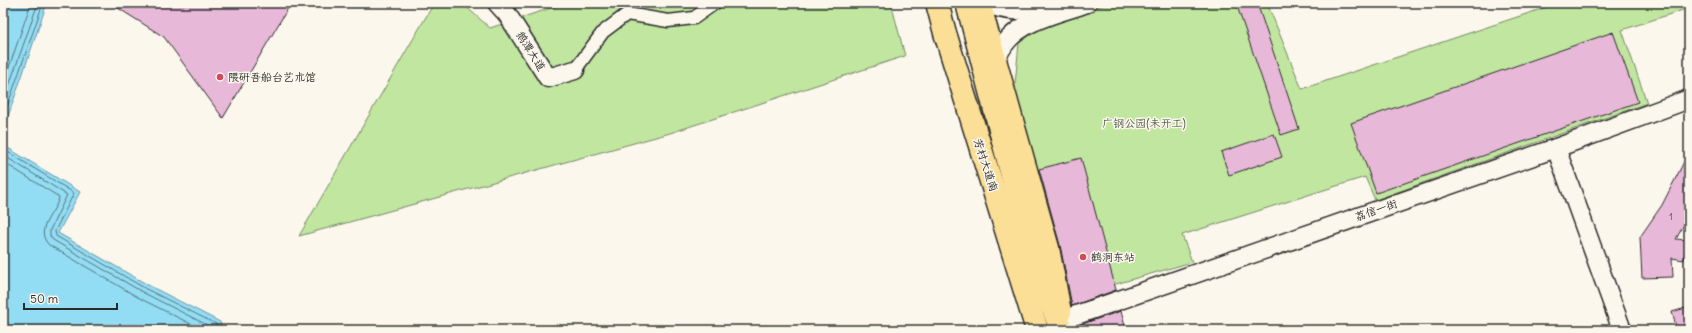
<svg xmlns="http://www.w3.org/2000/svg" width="1692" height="333" font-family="Delius,'LXGW WenKai TC',sans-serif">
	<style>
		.green { fill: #c1e6a0; stroke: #768866 }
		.water { fill: #93ddf4; stroke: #6996a4 }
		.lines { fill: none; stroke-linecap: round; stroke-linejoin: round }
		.shore { stroke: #55727b; stroke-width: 1 }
		.building { fill: #e8b8d8; stroke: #2b2b2b }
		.street-casing { stroke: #2b2b2b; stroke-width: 15 }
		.secondary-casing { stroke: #2b2b2b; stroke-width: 21 }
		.primary-casing { stroke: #2b2b2b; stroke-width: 23 }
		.highway-casing { stroke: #2b2b2b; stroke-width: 25 }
		.street { stroke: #fbf7ec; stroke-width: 12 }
		.secondary { stroke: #fbf7ec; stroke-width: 18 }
		.primary { stroke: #fbdf96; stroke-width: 20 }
		.highway { stroke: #fbdf96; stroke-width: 22 }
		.poi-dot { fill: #d1495b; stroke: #fbf7ec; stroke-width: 1.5 }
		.labels { text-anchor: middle; stroke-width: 3; stroke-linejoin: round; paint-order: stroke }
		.number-label { font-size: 9px; fill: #5a4e56 }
		.street-label { font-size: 11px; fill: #2b2b2b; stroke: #fbf7ec }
		.poi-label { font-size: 11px; fill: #2b2b2b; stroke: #fbf7ec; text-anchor: start }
		.park-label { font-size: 11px; fill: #505a48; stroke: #fbf7ec }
	</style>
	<rect width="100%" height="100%" fill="#fbf7ec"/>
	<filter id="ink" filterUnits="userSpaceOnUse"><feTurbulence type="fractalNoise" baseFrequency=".025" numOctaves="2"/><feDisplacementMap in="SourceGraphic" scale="8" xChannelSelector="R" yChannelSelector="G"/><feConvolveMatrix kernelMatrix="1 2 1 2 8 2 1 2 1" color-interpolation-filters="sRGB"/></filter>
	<g filter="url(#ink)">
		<g class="green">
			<polygon points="434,3 462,3 490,28 566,3 891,3 905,56 670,133 299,236"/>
			<polygon points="1109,3 1267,3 1302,89 1559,3 1689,3 1689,8 1622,30 1647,103 1375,200 1365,177 1182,235 1192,262 1064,299 1014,95 1019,43 1047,24"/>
		</g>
		<g class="water">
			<polygon points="3,3 47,3 3,131"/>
			<polygon points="3,145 80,192 58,233 148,285 220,322 222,330 3,330"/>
		</g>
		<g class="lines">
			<g class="shore">
				<polyline points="3,85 31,3"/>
				<polyline points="3,103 38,3"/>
				<polyline points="3,119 43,3"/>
				<polyline points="3,149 74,193 55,231 56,236 146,289 216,324 218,330"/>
				<polyline points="3,155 67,195 50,230 50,236 53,240 144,293 211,327 213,330"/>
				<path d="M3 162 59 197C56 213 33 229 49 245L141 299 203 330"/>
			</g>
		</g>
		<g class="building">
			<polygon points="110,3 291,3 223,118 164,37"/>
			<polygon points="1236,3 1257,3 1299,129 1281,135"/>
			<polygon points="1613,32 1638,102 1376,193 1351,123"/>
			<polygon points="1274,134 1282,157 1229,175 1221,152"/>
			<polygon points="1689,152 1689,216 1676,239 1687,240 1684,260 1672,258 1673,277 1642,278 1640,237 1662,205"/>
			<polygon points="1081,158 1116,290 1072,306 1060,245 1039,169"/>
			<polygon points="1689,307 1689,330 1677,330 1672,312"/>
			<polygon points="1121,311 1126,330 1077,330 1076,326"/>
		</g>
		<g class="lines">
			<g class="street-casing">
				<polyline id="street" points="575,70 603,32 627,14 668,21 694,18 715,3"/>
			</g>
			<g class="secondary-casing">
				<g id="secondary">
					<polyline points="497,3 507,14 548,78 575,70"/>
					<path d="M987 3C1009 14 1025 11 1047 3"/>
					<path d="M996 60C1010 21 1051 16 1087 3"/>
					<polyline points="1556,148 1622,330"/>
					<polyline points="1062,320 1556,148 1689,99"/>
				</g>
			</g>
			<g class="primary-casing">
				<polyline id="primary" points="980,3 1049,248 1061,312"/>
			</g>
			<g class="highway-casing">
				<g id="highway">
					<polyline points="937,3 945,33 1037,330"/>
					<polyline points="967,3 1032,252 1061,330"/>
				</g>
			</g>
			<use href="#street" class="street"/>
			<use href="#secondary" class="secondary"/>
			<use href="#primary" class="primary"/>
			<use href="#highway" class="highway"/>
		</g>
	</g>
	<g class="poi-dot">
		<circle cx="220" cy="77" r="4"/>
		<circle cx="1083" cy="257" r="4"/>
	</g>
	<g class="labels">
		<g class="number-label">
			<text x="1671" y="220">1</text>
		</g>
		<g class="street-label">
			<text transform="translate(531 51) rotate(58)" y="4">鹅潭大道</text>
			<text transform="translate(986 165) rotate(72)" y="4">芳村大道南</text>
			<text transform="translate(1376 210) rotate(-19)" y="4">荔信一街</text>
		</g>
		<g class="poi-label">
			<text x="228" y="81">隈研吾船台艺术馆</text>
			<text x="1091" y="261">鹤洞东站</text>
		</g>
		<g class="park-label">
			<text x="1144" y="127">广钢公园(未开工)</text>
		</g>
	</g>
	<rect width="1692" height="333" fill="none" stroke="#fbf7ec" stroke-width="16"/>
	<rect x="8" y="8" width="1676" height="317" fill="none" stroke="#2b2b2b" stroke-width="1.5" filter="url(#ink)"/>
	<path d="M24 303v6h93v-6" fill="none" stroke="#2b2b2b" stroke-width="2"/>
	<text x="30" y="303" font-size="12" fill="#2b2b2b" stroke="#fbf7ec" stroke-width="3" paint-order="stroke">50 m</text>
</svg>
